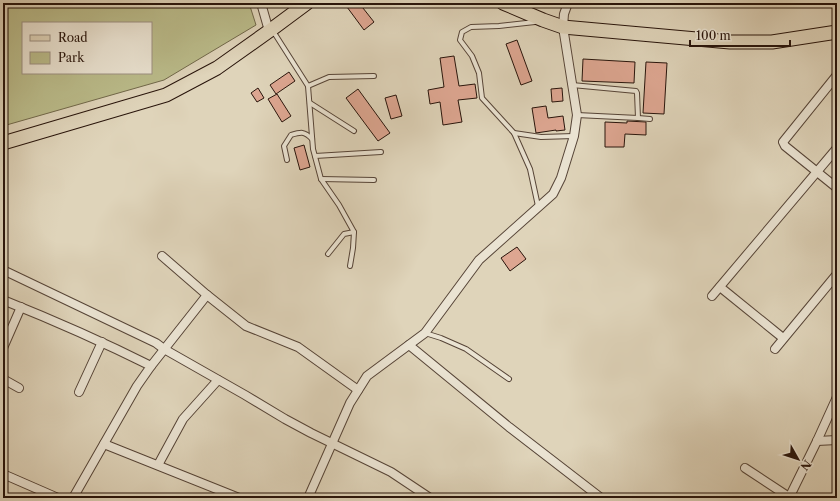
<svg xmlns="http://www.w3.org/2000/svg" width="840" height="501" font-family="'Libre Caslon Text',serif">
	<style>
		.green { fill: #babb8a; stroke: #71684a; fill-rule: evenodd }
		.building { fill: #dda691; stroke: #28140b }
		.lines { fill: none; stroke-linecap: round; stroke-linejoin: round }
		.lane-casing { stroke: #564437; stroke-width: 6 }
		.street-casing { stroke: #564437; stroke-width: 10 }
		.primary-casing { stroke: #28140b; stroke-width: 15 }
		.lane { stroke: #eae3d2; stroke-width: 4 }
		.street { stroke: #eae3d2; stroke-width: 8 }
		.primary { stroke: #dfd4ba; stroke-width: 13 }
	</style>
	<rect width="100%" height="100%" fill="#dfd4ba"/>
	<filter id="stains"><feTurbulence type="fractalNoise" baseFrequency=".005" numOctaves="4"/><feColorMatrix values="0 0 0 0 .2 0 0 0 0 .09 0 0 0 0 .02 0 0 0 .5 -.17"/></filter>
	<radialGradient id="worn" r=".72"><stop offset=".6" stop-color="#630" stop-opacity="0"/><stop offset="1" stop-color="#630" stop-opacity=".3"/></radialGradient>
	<path class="green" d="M3 3H249L256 25 164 80 3 126ZM23 23H151V73H23Z"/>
	<g class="building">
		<polygon points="353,3 359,3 374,22 364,30 347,7"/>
		<polygon points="517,40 532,81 521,85 506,44"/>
		<polygon points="454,56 459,86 475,84 477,98 458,100 462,122 443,125 440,102 430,104 428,90 444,87 440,58"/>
		<polygon points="583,59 635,62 634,83 582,81"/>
		<polygon points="646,62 667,63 664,114 643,113"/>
		<polygon points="289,72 295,81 276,94 270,85"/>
		<polygon points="258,88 264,98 257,102 251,93"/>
		<polygon points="562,88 563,101 552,102 551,89"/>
		<polygon points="358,89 390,133 378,141 346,98"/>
		<polygon points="277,94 291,116 282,122 268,99"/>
		<polygon points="396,95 402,116 391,119 385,98"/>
		<polygon points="546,106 548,118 563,116 565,130 556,131 556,130 536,133 532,108"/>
		<polygon points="627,121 646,122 646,135 625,134 624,147 605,147 605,122 627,123"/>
		<polygon points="304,145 310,167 300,170 294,148"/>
		<polygon points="517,247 526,259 510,271 501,258"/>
	</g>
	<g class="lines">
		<g class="lane-casing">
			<g id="lane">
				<polyline points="535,22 499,26 471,27 462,32 460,40 472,56 479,73 482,98 514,133 530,169 538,206"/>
				<polyline points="273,31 308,86 313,149 321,179 339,205 354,232 353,248 350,266"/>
				<polyline points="572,85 636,91 637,93 638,118 577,115"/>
				<polyline points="308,86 329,77 374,76"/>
				<polyline points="310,103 354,131"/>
				<polyline points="638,118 650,119"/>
				<polyline points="514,133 541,137 574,136"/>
				<polyline points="315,156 381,152"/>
				<path d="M287 160 284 146 291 135C301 132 304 131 312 139"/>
				<polyline points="321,179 374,180"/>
				<polyline points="328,254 344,234 354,232"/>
				<polyline points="425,333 441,338 466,349 509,379"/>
			</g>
		</g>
		<g class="street-casing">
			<g id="street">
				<polyline points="261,3 269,31"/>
				<polyline points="837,75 783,142 785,146 837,188"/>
				<polyline points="162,256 207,295 246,326 298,347 358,390"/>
				<polyline points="3,270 156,343 164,349 245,395 285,419 311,433 391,472 430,498"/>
				<polyline points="720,287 783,338"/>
				<polyline points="712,296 837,148"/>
				<path d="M3 300C53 320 103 342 151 366L137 386 73 498"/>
				<polyline points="409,345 509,427 601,498"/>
				<polyline points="3,348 21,307"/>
				<polyline points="775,349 837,274"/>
				<polyline points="151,366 207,295"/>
				<polyline points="3,379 19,388"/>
				<polyline points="79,392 102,342"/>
				<polyline points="817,441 837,440"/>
				<polyline points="104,444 239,498"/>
				<polyline points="158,465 183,419 218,380"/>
				<polyline points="745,468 789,497"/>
				<polyline points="3,474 58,498"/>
				<polyline points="308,498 350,403 367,376 425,333 479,260 553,194 561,178 574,136 577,115 563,27 564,14 568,3"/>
				<polyline points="789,498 817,441 837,397"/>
			</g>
		</g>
		<g class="primary-casing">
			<g id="primary">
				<polyline points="503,3 543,20 563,27 730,42 772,42 837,32"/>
				<polyline points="3,143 166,95 217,68 272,29 307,3"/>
			</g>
		</g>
		<use href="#lane" class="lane"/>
		<use href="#street" class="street"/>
		<use href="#primary" class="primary"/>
	</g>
	<rect width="840" height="501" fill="none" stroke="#dfd4ba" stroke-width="16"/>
	<rect x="4" y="4" width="832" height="493" fill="none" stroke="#28140b" stroke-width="2"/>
	<rect x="8" y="8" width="824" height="485" fill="none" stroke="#28140b"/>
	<rect x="22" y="22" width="130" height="52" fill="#eae3d2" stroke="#9c9082"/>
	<rect x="30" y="35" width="20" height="6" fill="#dfd4ba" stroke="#9c9082"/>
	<text x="58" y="42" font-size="12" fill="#28140b">Road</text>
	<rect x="30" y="52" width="20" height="12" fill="#babb8a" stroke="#9c9082"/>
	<text x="58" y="62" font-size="12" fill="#28140b">Park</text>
	<g transform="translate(798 459) rotate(129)" stroke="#eae3d2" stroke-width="3" paint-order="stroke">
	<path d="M0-3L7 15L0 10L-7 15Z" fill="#28140b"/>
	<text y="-6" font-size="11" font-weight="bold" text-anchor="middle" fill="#28140b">N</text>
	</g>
	<path d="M690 40v6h100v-6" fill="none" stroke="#28140b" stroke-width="2"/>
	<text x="696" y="40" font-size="12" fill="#28140b" stroke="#eae3d2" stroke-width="3" paint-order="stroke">100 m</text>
	<rect width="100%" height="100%" filter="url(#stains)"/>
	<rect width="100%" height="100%" fill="url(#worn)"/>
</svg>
